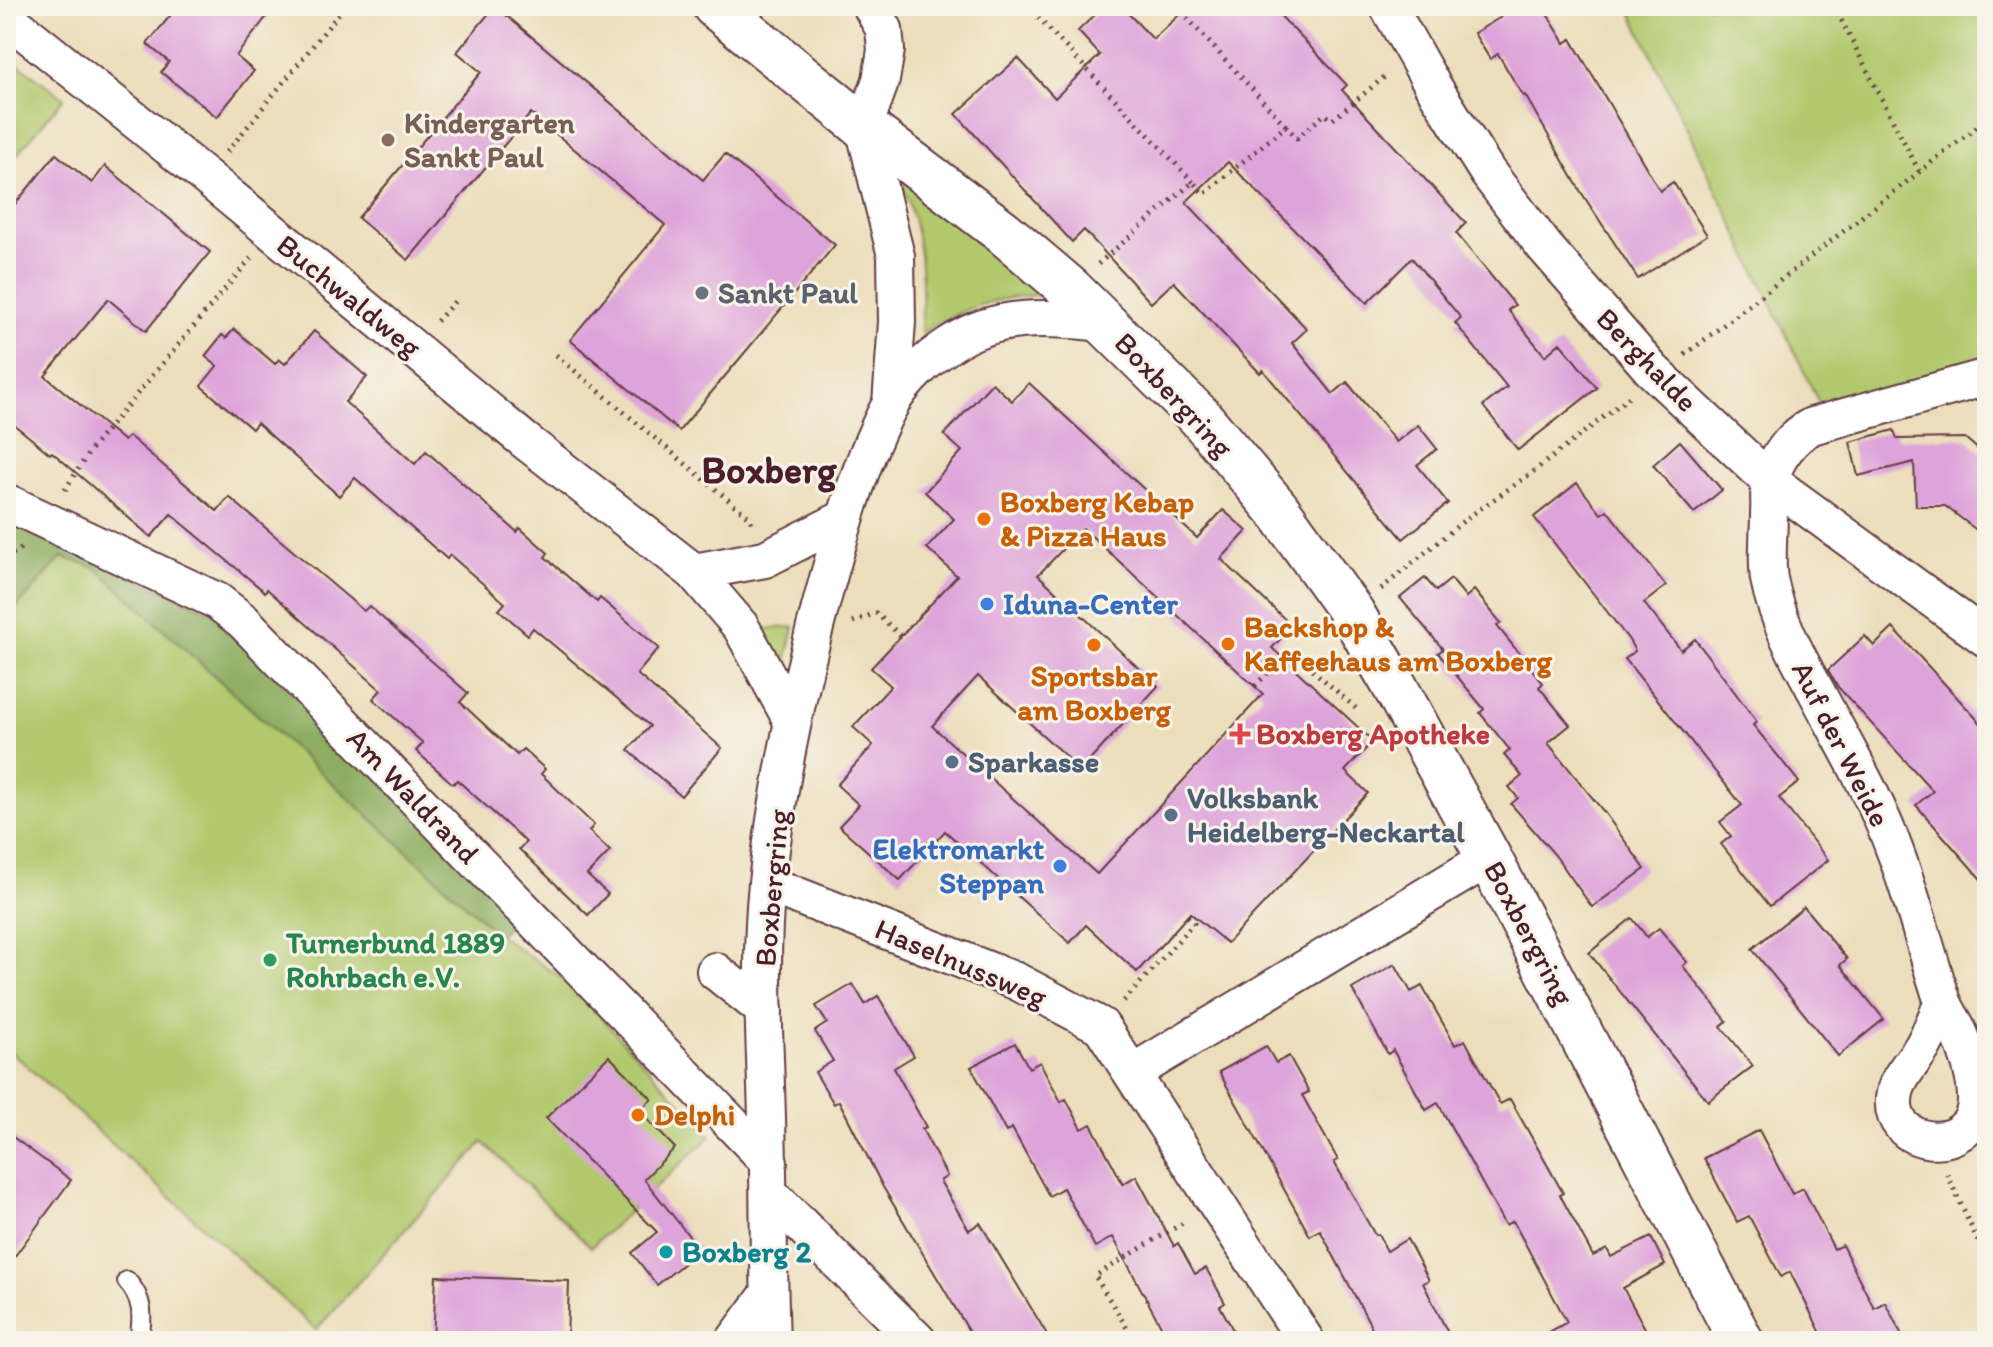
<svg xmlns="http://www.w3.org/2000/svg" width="1993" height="1347" font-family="Itim,sans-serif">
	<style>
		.green { fill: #b2c96e; stroke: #7e744c; stroke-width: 2 }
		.forest { fill: #8dad61; stroke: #6c6646; stroke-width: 2 }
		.building { fill: #dea3da; fill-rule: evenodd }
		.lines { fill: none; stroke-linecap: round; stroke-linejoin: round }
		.service-casing { stroke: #623c41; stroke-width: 22 }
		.minor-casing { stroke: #623c41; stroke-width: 40 }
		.tertiary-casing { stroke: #623c41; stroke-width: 48 }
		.path { stroke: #623c41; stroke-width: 5; stroke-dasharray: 2 6; stroke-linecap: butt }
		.service { stroke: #fff; stroke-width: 18 }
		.minor { stroke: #fff; stroke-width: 36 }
		.tertiary { stroke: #fff; stroke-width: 44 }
		.education-dot { fill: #8d6e63; stroke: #f7f3e8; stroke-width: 3 }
		.worship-dot { fill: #6b7280; stroke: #f7f3e8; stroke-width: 3 }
		.food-dot { fill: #e8710a; stroke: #f7f3e8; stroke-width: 3 }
		.shop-dot { fill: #3f7fe0; stroke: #f7f3e8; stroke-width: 3 }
		.health-dot { fill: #e0444e; stroke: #f7f3e8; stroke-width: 3 }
		.service-dot { fill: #5c6f8a; stroke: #f7f3e8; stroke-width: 3 }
		.leisure-dot { fill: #2e9e5b; stroke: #f7f3e8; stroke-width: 3 }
		.culture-dot { fill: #0f9aa8; stroke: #f7f3e8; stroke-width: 3 }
		.labels { text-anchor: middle; stroke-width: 6; stroke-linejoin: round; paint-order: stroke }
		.education-label { font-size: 30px; font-weight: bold; fill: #785e54; stroke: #f7f3e8; text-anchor: start }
		.worship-label { font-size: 30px; font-weight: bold; fill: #5b616d; stroke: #f7f3e8; text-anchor: start }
		.street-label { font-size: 30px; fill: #4a1f2b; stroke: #f7f3e8 }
		.food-label { font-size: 30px; font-weight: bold; fill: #c56008; stroke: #f7f3e8; text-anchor: start }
		.shop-label { font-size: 30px; font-weight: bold; fill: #366cbe; stroke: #f7f3e8; text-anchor: start }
		.health-label { font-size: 30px; font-weight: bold; fill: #be3a42; stroke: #f7f3e8; text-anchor: start }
		.service-label { font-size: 30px; font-weight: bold; fill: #4e5e75; stroke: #f7f3e8; text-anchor: start }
		.leisure-label { font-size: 30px; font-weight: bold; fill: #27864d; stroke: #f7f3e8; text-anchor: start }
		.culture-label { font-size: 30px; font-weight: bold; fill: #0d838f; stroke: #f7f3e8; text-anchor: start }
		.district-label { font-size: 38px; font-weight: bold; fill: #4a1f2b; stroke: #f7f3e8 }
	</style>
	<rect width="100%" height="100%" fill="#f7f3e8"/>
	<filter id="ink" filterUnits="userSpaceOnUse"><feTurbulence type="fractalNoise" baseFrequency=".0125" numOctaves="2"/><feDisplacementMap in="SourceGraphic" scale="16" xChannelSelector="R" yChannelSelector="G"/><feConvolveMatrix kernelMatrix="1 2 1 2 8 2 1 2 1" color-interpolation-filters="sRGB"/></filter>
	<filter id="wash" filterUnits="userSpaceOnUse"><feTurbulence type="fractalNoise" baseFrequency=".006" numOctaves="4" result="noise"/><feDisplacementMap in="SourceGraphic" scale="32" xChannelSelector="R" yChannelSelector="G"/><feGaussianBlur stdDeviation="1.8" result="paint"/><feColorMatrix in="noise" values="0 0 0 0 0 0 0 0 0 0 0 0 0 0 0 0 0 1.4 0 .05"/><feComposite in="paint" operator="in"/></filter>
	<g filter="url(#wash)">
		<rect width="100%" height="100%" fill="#ecdebb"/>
		<g class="green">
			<polygon points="1628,6 1987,6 1987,363 1822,409"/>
			<polygon points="6,55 64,98 6,168"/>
			<path d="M905 181 1042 291V295C998 296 961 308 924 332H921C925 280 921 233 902 184Z"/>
			<polygon points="62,557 95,567 499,935 570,984 711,1136 591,1247 483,1142 316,1330 6,1047 6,619"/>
			<polygon points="794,627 785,666 782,667 764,629"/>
		</g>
		<polygon class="forest" points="6,521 211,611 517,916 499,935 95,567 62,557 6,619"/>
		<g id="blocks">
			<g class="building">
				<polygon points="178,6 275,6 236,56 254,71 217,117 161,72 169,62 147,44"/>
				<polygon points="495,6 703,180 725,154 835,245 679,431 570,340 665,225 531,113 408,260 358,218 481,72 457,52"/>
				<polygon points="1104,6 1121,6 1153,39 1189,6 1271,6 1347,85 1342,90 1466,223 1456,233 1515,305 1508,310 1545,356 1560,343 1597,388 1518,450 1483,406 1507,387 1455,323 1461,318 1412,258 1367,303 1228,162 1186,202 1307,329 1292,343 1333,394 1347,382 1396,442 1418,425 1437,449 1417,465 1448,503 1403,539 1263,370 1260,373 1174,282 1151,303 1084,230 1072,242 956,114 1018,58 1055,98 1100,55 1078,31"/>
				<polygon points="1520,6 1542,6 1565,43 1571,39 1660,191 1673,182 1707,235 1638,279 1581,192 1525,95 1523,96 1498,54 1490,59 1474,33"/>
				<polygon points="56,154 92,183 105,166 210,252 146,331 108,299 45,376 124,441 129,436 217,511 229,497 364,611 369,606 468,693 460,702 517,755 523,749 545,769 541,774 594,825 589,831 610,851 587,875 608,894 588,915 519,849 526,842 457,780 453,784 416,751 423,743 373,699 381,690 267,589 265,592 171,514 151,537 52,452 50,454 6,418 6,215"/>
				<polygon points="234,329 275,364 279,359 285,364 314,331 367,377 345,402 415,464 426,451 517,532 520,528 548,553 545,557 597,602 600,598 659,648 637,674 722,748 681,796 628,750 650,726 533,628 528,635 499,610 505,603 450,555 447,559 355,478 339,496 257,423 252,429 201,386 217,366 205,356 222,335 226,338"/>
				<path d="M992 383 1012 401 1029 383 1197 538 1223 510 1247 531 1221 559 1292 626 1272 648 1373 741 1345 771 1368 793 1227 943 1190 913 1137 972 1086 925 1070 943 945 831 900 880 839 826 859 805 837 785 873 745 853 727 891 686 871 668 957 576 927 548 954 519 925 492 962 451 944 435ZM1083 528 1263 694 1097 874 932 726 978 676 1081 770 1158 686 1038 575Z"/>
				<polygon points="1894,430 1897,439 1965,438 1987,457 1987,538 1945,506 1916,506 1914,462 1858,476 1850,442"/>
				<polygon points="1680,441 1722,490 1694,513 1653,465"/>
				<polygon points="1577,483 1601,514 1607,510 1666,586 1644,603 1681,650 1695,639 1757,722 1753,725 1799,782 1779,798 1828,860 1770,906 1721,844 1731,836 1720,822 1742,805 1625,659 1635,651 1629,640 1534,517"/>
				<polygon points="1425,578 1436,591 1451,579 1466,597 1474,590 1501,623 1497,626 1543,683 1539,687 1570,725 1548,743 1604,812 1645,869 1592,907 1555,855 1511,804 1518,798 1509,787 1522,776 1504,755 1510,750 1480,713 1484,709 1438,653 1443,649 1400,598"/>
				<polygon points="1893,628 1987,730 1987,886 1916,805 1933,791 1838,687 1828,670 1865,636 1874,646"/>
				<polygon points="1804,907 1847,959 1840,965 1884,1019 1838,1056 1752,949"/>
				<polygon points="1632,918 1647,937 1659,928 1687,962 1683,966 1727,1021 1721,1026 1753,1066 1708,1101 1589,953"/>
				<polygon points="1395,964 1411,992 1422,986 1455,1045 1465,1040 1500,1104 1510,1099 1563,1193 1560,1195 1593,1256 1607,1249 1611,1257 1651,1237 1665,1265 1623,1288 1652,1341 1533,1341 1567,1322 1513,1221 1505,1225 1438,1103 1426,1110 1393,1050 1388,1054 1352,989"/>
				<polygon points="853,984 865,1004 878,996 914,1056 894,1068 926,1127 922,1129 947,1176 940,1181 969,1230 980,1223 1051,1341 975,1341 883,1187 839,1101 834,1104 815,1072 833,1061 815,1031 827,1023 816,1006"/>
				<polygon points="1015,1043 1029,1068 1040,1062 1061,1102 1066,1099 1082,1129 1091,1124 1123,1184 1136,1176 1174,1246 1178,1243 1195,1274 1206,1268 1225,1303 1220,1306 1239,1341 1169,1341 1113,1237 1095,1247 1063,1188 1049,1196 1012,1128 1006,1132 971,1067"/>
				<polygon points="1266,1046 1276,1063 1289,1056 1309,1092 1302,1095 1338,1160 1334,1162 1375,1235 1378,1234 1387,1251 1407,1239 1429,1280 1423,1283 1452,1341 1379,1341 1320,1230 1310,1236 1219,1072"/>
				<polygon points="609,1056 652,1099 639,1111 675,1148 644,1179 700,1250 657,1285 632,1253 657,1232 546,1118"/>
				<polygon points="1759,1130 1792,1194 1803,1188 1834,1249 1842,1245 1874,1308 1885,1302 1905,1341 1825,1341 1790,1272 1781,1277 1749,1216 1737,1222 1704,1158"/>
				<polygon points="6,1132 71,1180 6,1268"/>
				<polygon points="436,1276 569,1281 567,1341 433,1341"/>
			</g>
		</g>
	</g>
	<g filter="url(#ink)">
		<use href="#blocks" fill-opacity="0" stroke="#623c41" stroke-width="2"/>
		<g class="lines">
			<g class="service-casing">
				<path id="service" d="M127 1281C144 1300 143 1317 139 1341"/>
			</g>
			<g class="minor-casing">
				<g id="minor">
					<polyline points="871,6 884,29 886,50 881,80 864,127 896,256 897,322 891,404"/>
					<polyline points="1388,6 1433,86 1488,173 1544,246 1652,370 1770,481 1987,639"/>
					<polyline points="6,17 206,177 524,440 694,572 741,627 792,721"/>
					<polyline points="6,502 217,601 243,621 769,1162"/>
					<polyline points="694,572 765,559 845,518"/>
					<polyline points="767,884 1016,981 1101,1026 1306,1341"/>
					<polyline points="715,971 764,1010"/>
					<path d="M1943 1002C1936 1017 1931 1032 1923 1046 1914 1061 1898 1076 1895 1093 1883 1149 1973 1158 1976 1102 1977 1079 1966 1047 1956 1026 1951 1017 1945 1009 1942 999 1926 951 1914 902 1896 854 1876 798 1844 744 1816 691 1797 656 1777 620 1769 579 1766 559 1769 534 1769 513 1770 503 1768 492 1770 482 1774 460 1792 436 1812 426L1987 377"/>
					<polyline points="1132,1073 1489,858"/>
					<polyline points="770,1194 918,1341"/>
					<polyline points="734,1341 769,1294"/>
					<path d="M771 1341C768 1267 769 1192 767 1118 765 1040 759 960 767 883 778 778 801 676 829 575 844 521 863 455 890 405 903 382 927 359 949 345 997 312 1051 318 1106 323"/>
				</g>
			</g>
			<g class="tertiary-casing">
				<polyline id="tertiary" points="715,6 864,127 1003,232 1070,289 1200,417 1278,510 1352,613 1393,683 1489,858 1741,1341"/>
			</g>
			<g class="path">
				<polyline points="1027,6 1193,182"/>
				<polyline points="1176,6 1286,126"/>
				<polyline points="1834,6 1919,171"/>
				<polyline points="227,152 345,6"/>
				<polyline points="1098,264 1193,182 1204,194 1286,126 1297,138 1325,114 1332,120 1388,74"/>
				<polyline points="437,321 455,301"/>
				<polyline points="556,355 750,518 752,524"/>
				<polyline points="1685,355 1987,119"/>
				<polyline points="65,490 91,449 251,258"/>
				<polyline points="6,558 21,548"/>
				<polyline points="1381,589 1467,518 1533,472 1629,397"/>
				<polyline points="853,622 876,613 901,636"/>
				<polyline points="1255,686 1290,650 1360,712"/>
				<polyline points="1124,1001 1194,923 1187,916"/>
				<polyline points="1947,1174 1987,1261"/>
				<polyline points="1135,1341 1095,1276 1186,1221"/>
			</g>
			<use href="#service" class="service"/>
			<use href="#minor" class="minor"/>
			<use href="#tertiary" class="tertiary"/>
		</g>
	</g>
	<circle class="education-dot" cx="388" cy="140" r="8"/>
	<circle class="worship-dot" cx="702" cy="293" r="8"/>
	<g class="food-dot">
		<circle cx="984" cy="519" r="8"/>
		<circle cx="1228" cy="644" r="8"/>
		<circle cx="1094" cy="645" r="8"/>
		<circle cx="638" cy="1115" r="8"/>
	</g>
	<g class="shop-dot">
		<circle cx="987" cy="604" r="8"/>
		<circle cx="1060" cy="866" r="8"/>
	</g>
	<path class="health-dot" d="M1236 722h8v8h8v8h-8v8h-8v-8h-8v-8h8z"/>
	<g class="service-dot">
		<circle cx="952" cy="762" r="8"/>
		<circle cx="1171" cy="815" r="8"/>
	</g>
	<circle class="leisure-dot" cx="270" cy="960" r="8"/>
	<circle class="culture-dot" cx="666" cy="1252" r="8"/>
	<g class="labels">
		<g class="education-label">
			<text x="404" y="133">Kindergarten<tspan x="404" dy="34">Sankt Paul</tspan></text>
		</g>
		<g class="worship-label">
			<text x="718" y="303">Sankt Paul</text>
		</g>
		<g class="street-label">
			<text transform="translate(349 296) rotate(39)" y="10">Buchwaldweg</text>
			<text transform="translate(1647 360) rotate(46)" y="10">Berghalde</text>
			<text transform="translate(1174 395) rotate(47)" y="10">Boxbergring</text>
			<text transform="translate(1841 744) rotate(63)" y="10">Auf der Weide</text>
			<text transform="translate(413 796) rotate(46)" y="10">Am Waldrand</text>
			<text transform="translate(772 888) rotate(-85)" y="10">Boxbergring</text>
			<text transform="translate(1529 933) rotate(62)" y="10">Boxbergring</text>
			<text transform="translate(961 963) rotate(23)" y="10">Haselnussweg</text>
		</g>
		<g class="food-label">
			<text x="1000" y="512">Boxberg Kebap<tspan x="1000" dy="34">&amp; Pizza Haus</tspan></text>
			<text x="1244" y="637">Backshop &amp;<tspan x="1244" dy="34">Kaffeehaus am Boxberg</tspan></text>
			<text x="1094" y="686" text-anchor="middle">Sportsbar<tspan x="1094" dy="34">am Boxberg</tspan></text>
			<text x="654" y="1125">Delphi</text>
		</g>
		<g class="shop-label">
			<text x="1003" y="614">Iduna-Center</text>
			<text x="1044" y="859" text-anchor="end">Elektromarkt<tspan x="1044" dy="34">Steppan</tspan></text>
		</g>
		<g class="health-label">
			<text x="1256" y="744">Boxberg Apotheke</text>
		</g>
		<g class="service-label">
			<text x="968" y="772">Sparkasse</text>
			<text x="1187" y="808">Volksbank<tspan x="1187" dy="34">Heidelberg-Neckartal</tspan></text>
		</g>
		<g class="leisure-label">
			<text x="286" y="953">Turnerbund 1889<tspan x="286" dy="34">Rohrbach e.V.</tspan></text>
		</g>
		<g class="culture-label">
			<text x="682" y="1262">Boxberg 2</text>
		</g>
		<g class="district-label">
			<text x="769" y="483">Boxberg</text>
		</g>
	</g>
	<rect width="1993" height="1347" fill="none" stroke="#f7f3e8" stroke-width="32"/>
</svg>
